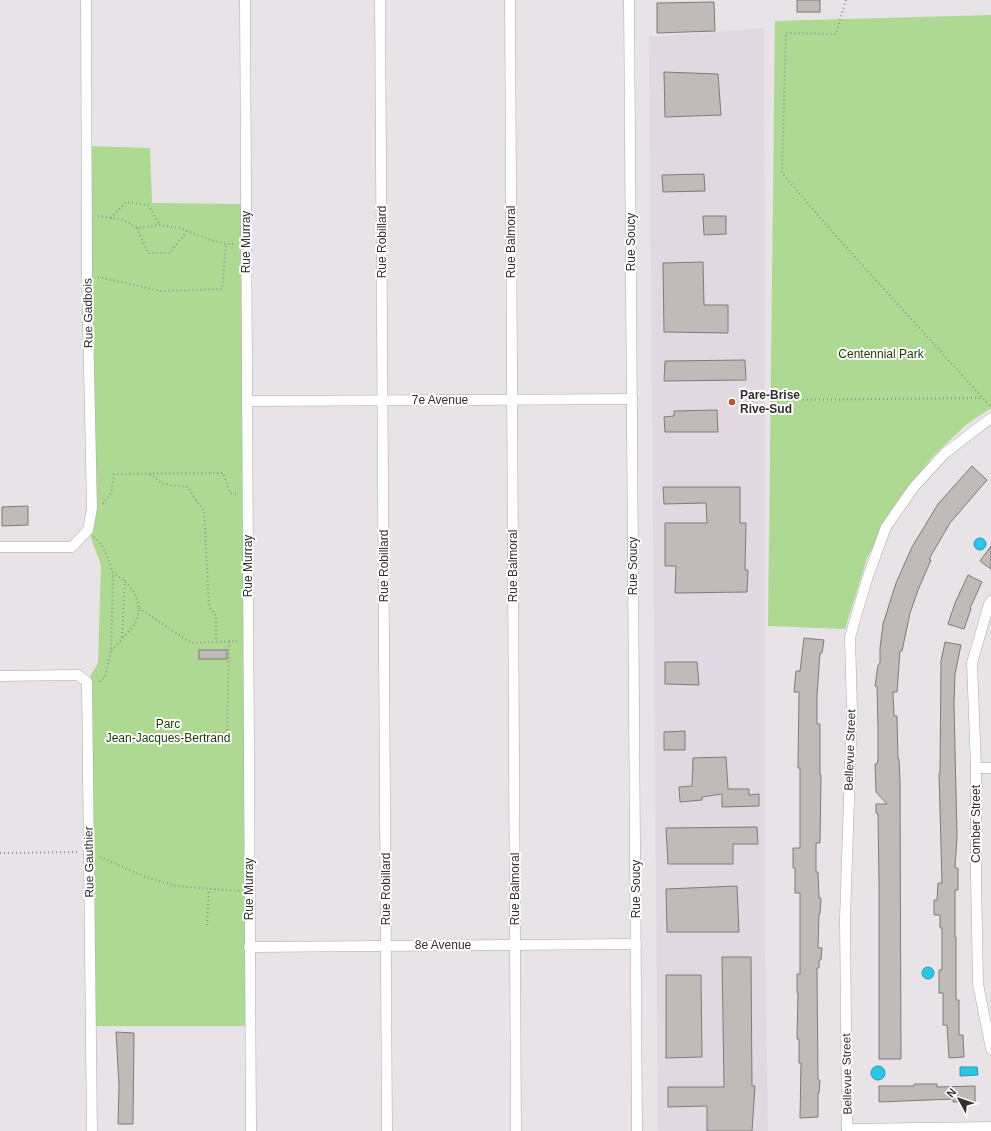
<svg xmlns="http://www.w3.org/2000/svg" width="991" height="1131" font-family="Arial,sans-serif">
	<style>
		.built { fill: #e2d8e2 }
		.green { fill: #add993 }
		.water { fill: #29c6e8; stroke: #2b98b1 }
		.building { fill: #c0bbb9; stroke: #807b79 }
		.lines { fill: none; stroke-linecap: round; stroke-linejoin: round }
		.street-casing { stroke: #aca9ac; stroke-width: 11 }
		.path { stroke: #939093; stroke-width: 2; stroke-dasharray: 1 3; stroke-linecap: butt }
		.street { stroke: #fff; stroke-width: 10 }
		.poi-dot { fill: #bc5628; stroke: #fff; stroke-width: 1.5 }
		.labels { text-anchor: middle; stroke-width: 4; stroke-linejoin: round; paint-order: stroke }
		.street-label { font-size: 12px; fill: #302e30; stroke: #fff }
		.park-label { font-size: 12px; fill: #1a3c00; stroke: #fff }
		.poi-label { font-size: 12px; font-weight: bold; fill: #302e30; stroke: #fff; text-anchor: start }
	</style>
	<rect width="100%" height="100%" fill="#e7e3e7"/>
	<polygon class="built" points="764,28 765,951 768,1131 658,1131 649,37"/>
	<g class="green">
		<polygon points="991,15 991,408 967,424 933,456 901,496 867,558 845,629 768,626 775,21"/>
		<polygon points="87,146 150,148 152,203 243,204 250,1026 91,1026 87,682 98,663 101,565 88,530"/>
	</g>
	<g class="water">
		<circle cx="980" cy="544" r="6"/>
		<circle cx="928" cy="973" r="6"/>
		<circle cx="878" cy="1073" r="7"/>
		<polygon points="960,1067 977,1067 978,1075 960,1076"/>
	</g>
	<g class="building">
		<rect x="797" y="0" width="23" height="12"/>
		<polygon points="714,2 715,31 657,33 657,3"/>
		<polygon points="664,72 718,74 721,115 665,117"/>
		<polygon points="704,174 705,191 663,192 662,175"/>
		<polygon points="703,216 726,216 726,234 704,235"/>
		<polygon points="703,262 704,305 728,305 728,333 664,332 663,263"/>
		<polygon points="745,360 746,380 664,381 665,361"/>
		<polygon points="717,410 718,432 665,432 664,417 674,416 674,411"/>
		<polygon points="972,466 987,480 950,523 929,559 931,560 918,590 910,613 902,651 900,651 897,692 893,692 894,716 897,716 898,759 899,759 900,780 901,1059 879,1059 879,882 878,814 876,813 876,804 887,804 876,792 875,764 877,764 878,759 878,727 877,686 875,686 878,665 880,663 880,648 883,624 896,583 912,547 938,504"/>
		<polygon points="663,487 740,487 740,523 746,523 745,570 748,570 747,592 675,593 676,566 665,566 665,523 707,523 706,503 664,504"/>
		<polygon points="28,506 28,525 2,526 2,507"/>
		<polygon points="991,546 991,569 980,561"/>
		<polygon points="968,575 982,582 970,608 971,609 964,629 948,624 955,603"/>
		<polygon points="804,638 824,640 822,653 820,653 817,696 817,724 820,724 820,775 821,775 820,843 816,843 816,872 818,872 819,898 821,898 820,914 819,914 818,948 822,948 821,960 819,960 819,968 817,968 818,1080 820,1080 819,1093 818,1093 818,1117 800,1118 801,1063 799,1063 799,1039 797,1039 798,993 797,993 797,974 800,974 800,893 795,893 795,868 793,868 793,848 800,848 800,768 798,768 799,692 794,692 796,671 800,671"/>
		<polygon points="945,642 961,645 955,674 954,704 957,836 955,868 958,868 958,890 955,890 955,937 956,937 956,1000 959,1000 959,1035 963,1035 964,1057 949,1058 947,1025 943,1025 943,993 939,993 939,970 942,970 942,928 940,928 940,915 934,915 934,900 937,900 938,883 942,883 939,773 940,773 941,661"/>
		<rect x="199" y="650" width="28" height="9"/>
		<polygon points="665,662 697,662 699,685 665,684"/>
		<polygon points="685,731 685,750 664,750 664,732"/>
		<polygon points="726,757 728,789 749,789 749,795 759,794 759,806 722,807 722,794 702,797 702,800 680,802 679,787 692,786 693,758"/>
		<polygon points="757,827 758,844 733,844 733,864 668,864 666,828"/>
		<polygon points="737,886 739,932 667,932 666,889"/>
		<polygon points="722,957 751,957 752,1086 755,1086 752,1131 707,1131 707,1106 668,1107 668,1087 724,1087"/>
		<polygon points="666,975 701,975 702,1057 666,1058"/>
		<polygon points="116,1032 134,1033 133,1124 118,1124 119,1085"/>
		<polygon points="914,1084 937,1084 937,1087 975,1086 975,1102 953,1102 953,1099 879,1102 879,1086 914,1086"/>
	</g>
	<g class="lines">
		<g class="street-casing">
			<g id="street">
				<polyline points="245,0 251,1131"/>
				<polyline points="380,0 387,1131"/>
				<polyline points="510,0 516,1131"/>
				<polyline points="629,0 637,1131"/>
				<polyline points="247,401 632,399"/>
				<polyline points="0,547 72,547 88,530 92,508 87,275 86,0"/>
				<polyline points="991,601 989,604 972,663 976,768 976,876 978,984 991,1049"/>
				<polyline points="0,676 78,675 87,682 92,1131"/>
				<polyline points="976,768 991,768"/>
				<polyline points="249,947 636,944"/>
				<polyline points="847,1129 991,1127"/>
				<polyline points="847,1131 845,919 852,710 850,637 867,579 886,527 914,487 944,454 991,418"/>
			</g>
		</g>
		<g class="path">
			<polyline points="846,0 836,34 786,33 782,173 836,236 991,407"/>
			<polyline points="98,216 124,220 137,228 160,225 180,228 211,240 226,244 235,244"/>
			<polyline points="111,218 126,202 148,205 160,225"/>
			<polyline points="137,228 148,253 170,253 187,231"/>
			<polyline points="98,277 161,291 222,289 226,244"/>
			<polyline points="779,400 982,398"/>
			<polyline points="150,474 163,484 188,487 197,502 204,510 209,606 216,616 216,642"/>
			<polyline points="103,504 111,493 114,474 223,473 230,493 236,494"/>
			<polyline points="94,537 101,544 108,558 113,573 111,651 105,677 98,683"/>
			<polyline points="139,608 191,643 237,641"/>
			<polyline points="122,637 125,580"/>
			<path d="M112 650C119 642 132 630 136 621 144 599 130 583 113 573"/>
			<polyline points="215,732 227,734 229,641"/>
			<polyline points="0,853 79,852"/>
			<polyline points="100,857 143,876 176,886 240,891"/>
			<polyline points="207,925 209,890"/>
		</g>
		<use href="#street" class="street"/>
	</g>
	<circle class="poi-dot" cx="732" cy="402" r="4"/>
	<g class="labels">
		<g class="street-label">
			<text transform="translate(246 242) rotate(-90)" y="4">Rue Murray</text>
			<text transform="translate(382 242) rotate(-90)" y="4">Rue Robillard</text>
			<text transform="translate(511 242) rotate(-90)" y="4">Rue Balmoral</text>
			<text transform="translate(631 242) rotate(-90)" y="4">Rue Soucy</text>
			<text transform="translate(88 313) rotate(-91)" y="4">Rue Gadbois</text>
			<text x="440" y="404">7e Avenue</text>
			<text transform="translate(248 566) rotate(-90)" y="4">Rue Murray</text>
			<text transform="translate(384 566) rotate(-90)" y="4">Rue Robillard</text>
			<text transform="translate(513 566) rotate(-90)" y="4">Rue Balmoral</text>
			<text transform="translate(633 566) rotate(-90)" y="4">Rue Soucy</text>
			<text transform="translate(850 750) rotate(-88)" y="4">Bellevue Street</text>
			<text transform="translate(976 824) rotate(-90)" y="4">Comber Street</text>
			<text transform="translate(89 862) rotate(-91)" y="4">Rue Gauthier</text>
			<text transform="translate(249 889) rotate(-90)" y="4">Rue Murray</text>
			<text transform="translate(386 889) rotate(-90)" y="4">Rue Robillard</text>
			<text transform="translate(515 889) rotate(-90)" y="4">Rue Balmoral</text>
			<text transform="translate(636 889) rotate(-90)" y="4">Rue Soucy</text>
			<text x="443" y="949">8e Avenue</text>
			<text transform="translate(847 1074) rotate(-91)" y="4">Bellevue Street</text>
		</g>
		<g class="park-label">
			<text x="881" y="358">Centennial Park</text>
			<text x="168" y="728">Parc<tspan x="168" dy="14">Jean-Jacques-Bertrand</tspan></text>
		</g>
		<g class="poi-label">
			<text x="740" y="399">Pare-Brise<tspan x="740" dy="14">Rive-Sud</tspan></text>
		</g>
	</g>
	<g transform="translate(959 1099) rotate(310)" stroke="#ffffff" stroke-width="3" paint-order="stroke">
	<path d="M0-3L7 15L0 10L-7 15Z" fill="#302e30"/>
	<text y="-6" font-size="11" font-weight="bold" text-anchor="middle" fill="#302e30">N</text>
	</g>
</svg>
